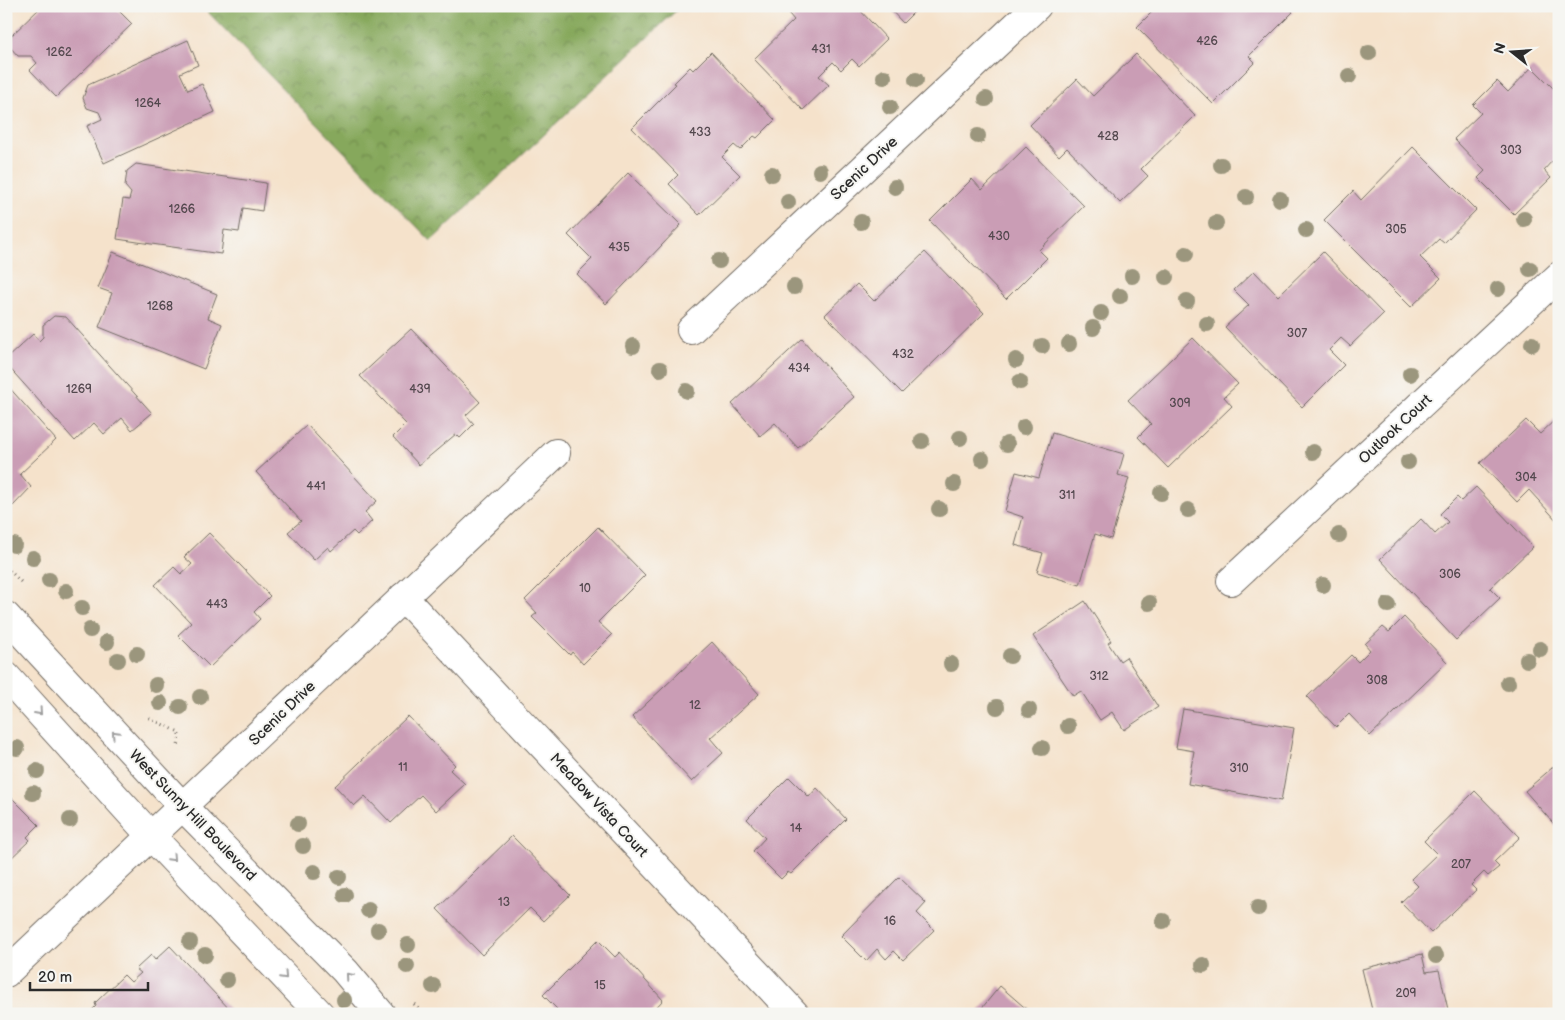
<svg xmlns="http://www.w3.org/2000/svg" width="1565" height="1020" font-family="'Balsamiq Sans',sans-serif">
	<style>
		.forest { fill: url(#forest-crowns); stroke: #586a44 }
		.building { fill: #ca9db5 }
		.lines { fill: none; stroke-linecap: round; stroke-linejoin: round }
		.street-casing { stroke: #726b63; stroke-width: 30 }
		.secondary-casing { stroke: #726b63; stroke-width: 30 }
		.path { stroke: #726b63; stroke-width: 3; stroke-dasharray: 1 4; stroke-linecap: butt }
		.street { stroke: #fff; stroke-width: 28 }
		.secondary { stroke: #fff; stroke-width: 28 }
		.tree { fill: #9b967d }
		.oneway { stroke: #a0a0a0 }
		.labels { text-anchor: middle; stroke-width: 4; stroke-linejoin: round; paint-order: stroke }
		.number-label { font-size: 12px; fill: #53484e }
		.street-label { font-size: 15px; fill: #2b2b2b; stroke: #f6f6f2 }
	</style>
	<defs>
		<pattern id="forest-crowns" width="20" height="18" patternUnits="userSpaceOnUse" patternTransform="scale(1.25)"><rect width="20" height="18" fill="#86a85c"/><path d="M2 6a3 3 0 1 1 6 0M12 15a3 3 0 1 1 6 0" fill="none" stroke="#6e894c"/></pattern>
	</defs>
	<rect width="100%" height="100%" fill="#f6f6f2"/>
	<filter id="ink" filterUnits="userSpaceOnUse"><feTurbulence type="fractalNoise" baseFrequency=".02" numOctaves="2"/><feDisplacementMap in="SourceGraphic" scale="10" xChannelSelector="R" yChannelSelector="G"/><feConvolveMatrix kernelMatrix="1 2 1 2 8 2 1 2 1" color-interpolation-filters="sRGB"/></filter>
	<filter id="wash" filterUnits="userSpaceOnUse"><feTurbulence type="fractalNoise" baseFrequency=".0096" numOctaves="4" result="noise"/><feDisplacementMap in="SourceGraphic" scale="20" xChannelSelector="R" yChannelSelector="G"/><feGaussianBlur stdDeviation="1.12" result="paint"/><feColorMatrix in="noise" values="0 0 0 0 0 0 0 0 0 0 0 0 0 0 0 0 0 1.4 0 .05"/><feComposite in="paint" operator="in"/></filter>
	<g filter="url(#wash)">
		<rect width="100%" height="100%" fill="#f5e2cb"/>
		<polygon class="forest" points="202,6 681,6 431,241"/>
		<g id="blocks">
			<g class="building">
				<polygon points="6,6 16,6 6,15"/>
				<polygon points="42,6 114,6 132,24 56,97 30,70 37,63 31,56 18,56 10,47 11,36"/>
				<polygon points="797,6 856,6 887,39 859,66 852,59 841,70 833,62 819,76 829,85 803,110 754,59 794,20 789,14"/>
				<polygon points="887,6 920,6 903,23"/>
				<polygon points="1158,6 1287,6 1293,12 1249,56 1255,62 1213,104 1137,27"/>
				<polygon points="188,40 198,65 180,73 188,90 202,84 215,112 104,163 87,126 102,119 99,112 87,108 83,98 88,85"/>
				<polygon points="711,52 775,120 757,138 754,136 740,150 734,145 722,157 740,175 699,215 669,184 678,175 632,128 676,84 674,83 690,67 693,70"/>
				<polygon points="1136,54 1195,116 1141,169 1148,176 1120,203 1067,148 1059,156 1030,125 1077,79 1093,96"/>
				<polygon points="1532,67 1559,94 1559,161 1555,165 1552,161 1544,170 1551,178 1514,214 1478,178 1485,171 1454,139 1481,113 1473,105 1497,81 1508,92"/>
				<polygon points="1026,147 1084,206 1039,250 1047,258 1006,299 930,221 972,179 982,190"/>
				<polygon points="1413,147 1476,210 1444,243 1439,239 1420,257 1441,278 1411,307 1324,220 1353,191 1361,200"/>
				<polygon points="136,164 266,183 262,211 243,208 239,232 224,230 221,254 117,239 123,199 129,200 131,193 125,186 127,171"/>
				<polygon points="628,173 681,225 606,304 577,274 592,259 568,235"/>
				<polygon points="113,252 217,294 208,318 222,324 204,369 99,327 112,293 98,288"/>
				<polygon points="925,252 984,313 902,393 825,315 857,284 874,301"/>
				<polygon points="1323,252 1383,314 1350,346 1341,338 1329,350 1344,365 1302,407 1225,327 1249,305 1234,290 1254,271 1278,296"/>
				<polygon points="54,316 66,317 152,413 132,430 122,418 104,434 94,423 75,441 6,364 6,359 33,334 39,341 43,337 43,325"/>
				<polygon points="411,329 480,402 466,415 474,424 460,438 456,434 419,465 393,437 406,424 360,376"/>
				<polygon points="1193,338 1238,384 1224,397 1232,406 1168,468 1138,437 1151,424 1128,400"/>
				<polygon points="802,339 854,397 798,448 775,423 760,436 732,404"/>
				<polygon points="6,384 56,440 20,474 31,487 13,506 6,498"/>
				<polygon points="1559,416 1559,523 1529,490 1517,502 1480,463 1526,420 1540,434"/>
				<polygon points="307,425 377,501 365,512 372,521 357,535 353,531 331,551 328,547 314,560 288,532 301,521 256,472"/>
				<polygon points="1052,433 1124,454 1118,475 1129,478 1111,539 1095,534 1080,585 1037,572 1043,553 1015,545 1023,517 1005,511 1016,472 1039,478"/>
				<polygon points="1476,487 1533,547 1490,588 1500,598 1456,640 1380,559 1421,519 1435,534 1448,522 1440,514 1457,497 1461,501"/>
				<polygon points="598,527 645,575 598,622 612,635 583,664 572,652 570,655 532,617 537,613 525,600"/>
				<polygon points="209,533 270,596 254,612 260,619 210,667 178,635 191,623 155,585 174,567 181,574 192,564 184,557"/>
				<polygon points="1085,601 1111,641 1108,643 1120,661 1126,657 1158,707 1124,730 1112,712 1100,720 1081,691 1073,696 1033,636"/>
				<polygon points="1404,617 1447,662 1370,736 1349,714 1336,727 1307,697 1351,655 1358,662 1370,650 1365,644 1383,627 1389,632"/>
				<polygon points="712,642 759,694 710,738 723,753 692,782 632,717"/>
				<polygon points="1183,709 1294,728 1281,801 1188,784 1194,751 1176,748"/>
				<polygon points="408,716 455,765 450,770 465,784 436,811 421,795 391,823 365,796 354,806 335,786"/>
				<polygon points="1559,762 1559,830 1525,791"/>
				<polygon points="789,777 809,797 817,788 846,819 791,874 788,872 781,879 753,851 765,838 747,819"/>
				<polygon points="1475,791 1520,837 1494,862 1499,867 1488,876 1484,872 1471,885 1476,890 1431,933 1401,902 1418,886 1411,879 1437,854 1424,841"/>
				<polygon points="6,792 39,825 27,837 30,840 6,863"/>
				<polygon points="512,836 570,895 543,921 530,908 482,955 437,909"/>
				<polygon points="899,877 926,903 917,913 934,930 903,960 894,951 886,959 877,949 866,961 841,936"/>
				<polygon points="598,940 615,957 620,952 663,1000 650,1014 552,1014 557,1009 543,995"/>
				<polygon points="170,946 234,1014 88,1014 96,1006 95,1003 124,975 131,982 141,973 136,969 151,955 155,960"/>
				<polygon points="1422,954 1426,972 1439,970 1449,1014 1373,1014 1362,969"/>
				<polygon points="1000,986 1031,1013 1030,1014 977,1014"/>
			</g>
		</g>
	</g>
	<g filter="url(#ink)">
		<use href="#blocks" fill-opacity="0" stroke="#726b63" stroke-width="1"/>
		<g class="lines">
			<g class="street-casing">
				<g id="street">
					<polyline points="691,330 1037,6"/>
					<polyline points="1231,581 1559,276"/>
					<polyline points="403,597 795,1014"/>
					<polyline points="6,973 556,453"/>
				</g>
			</g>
			<g class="secondary-casing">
				<g id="secondary">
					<polyline points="6,616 183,807 345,971 381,1014"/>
					<polyline points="6,676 151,836 320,1014"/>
				</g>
			</g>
			<g class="path">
				<polyline points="6,567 23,584"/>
				<polyline points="149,718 179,732 178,748"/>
				<polyline points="414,1004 423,1014"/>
			</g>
			<use href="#street" class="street"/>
			<use href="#secondary" class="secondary"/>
		</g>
		<g class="tree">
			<circle cx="1369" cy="53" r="8"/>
			<circle cx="1349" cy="76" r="8"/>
			<circle cx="884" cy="77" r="8"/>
			<circle cx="916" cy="80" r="8"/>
			<circle cx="986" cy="99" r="8"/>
			<circle cx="890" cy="107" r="8"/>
			<circle cx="978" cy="136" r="8"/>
			<circle cx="1221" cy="165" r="8"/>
			<circle cx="820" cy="171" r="8"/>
			<circle cx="772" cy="174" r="8"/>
			<circle cx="895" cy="187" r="8"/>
			<circle cx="1246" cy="197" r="8"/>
			<circle cx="1280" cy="199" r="8"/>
			<circle cx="788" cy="202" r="8"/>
			<circle cx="1524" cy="219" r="8"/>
			<circle cx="861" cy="222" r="8"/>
			<circle cx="1216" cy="223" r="8"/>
			<circle cx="1306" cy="230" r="8"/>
			<circle cx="1186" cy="254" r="8"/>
			<circle cx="719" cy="261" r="8"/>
			<circle cx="1530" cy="269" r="8"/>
			<circle cx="1132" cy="276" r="8"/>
			<circle cx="1166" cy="277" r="8"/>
			<circle cx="794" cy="287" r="8"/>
			<circle cx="1498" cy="289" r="8"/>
			<circle cx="1120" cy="296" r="8"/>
			<circle cx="1187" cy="301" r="8"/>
			<circle cx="1101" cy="313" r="8"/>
			<circle cx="1207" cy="324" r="8"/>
			<circle cx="1093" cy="328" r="8"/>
			<circle cx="1069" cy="344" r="8"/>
			<circle cx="1532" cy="344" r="8"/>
			<circle cx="633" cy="346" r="8"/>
			<circle cx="1042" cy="346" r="8"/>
			<circle cx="1016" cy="360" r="8"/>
			<circle cx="660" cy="369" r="8"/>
			<circle cx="1410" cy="374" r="8"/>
			<circle cx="1020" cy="382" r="8"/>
			<circle cx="687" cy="391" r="8"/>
			<circle cx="1024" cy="427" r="8"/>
			<circle cx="960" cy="438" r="8"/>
			<circle cx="922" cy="441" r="8"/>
			<circle cx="1007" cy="444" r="8"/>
			<circle cx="1313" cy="452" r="8"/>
			<circle cx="982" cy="459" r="8"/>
			<circle cx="1408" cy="462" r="8"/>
			<circle cx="954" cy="484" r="8"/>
			<circle cx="1161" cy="493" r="8"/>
			<circle cx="939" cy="509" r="8"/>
			<circle cx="1188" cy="510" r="8"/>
			<circle cx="1339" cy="535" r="8"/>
			<circle cx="14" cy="545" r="8"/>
			<circle cx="33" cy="558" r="8"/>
			<circle cx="49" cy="580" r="8"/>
			<circle cx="1323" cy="585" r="8"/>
			<circle cx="66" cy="591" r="8"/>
			<circle cx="1149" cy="603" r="8"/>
			<circle cx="1388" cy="605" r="8"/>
			<circle cx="82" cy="608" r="8"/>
			<circle cx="90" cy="630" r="8"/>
			<circle cx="107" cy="642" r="8"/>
			<circle cx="1540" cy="649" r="8"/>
			<circle cx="137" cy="654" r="8"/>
			<circle cx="1010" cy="656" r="8"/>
			<circle cx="118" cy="660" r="8"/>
			<circle cx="1527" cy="660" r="8"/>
			<circle cx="951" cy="664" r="8"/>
			<circle cx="1508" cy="683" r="8"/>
			<circle cx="156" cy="685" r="8"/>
			<circle cx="200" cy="697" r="8"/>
			<circle cx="160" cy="703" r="8"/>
			<circle cx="180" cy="707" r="8"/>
			<circle cx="997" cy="707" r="8"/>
			<circle cx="1029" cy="710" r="8"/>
			<circle cx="1068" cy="726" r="8"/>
			<circle cx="17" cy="748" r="8"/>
			<circle cx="1042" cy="748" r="8"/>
			<circle cx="37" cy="771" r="8"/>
			<circle cx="33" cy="793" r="8"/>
			<circle cx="70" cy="820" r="8"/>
			<circle cx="298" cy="824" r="8"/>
			<circle cx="303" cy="846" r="8"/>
			<circle cx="314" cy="872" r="8"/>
			<circle cx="339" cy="877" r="8"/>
			<circle cx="345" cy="895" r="8"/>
			<circle cx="1258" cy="908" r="8"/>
			<circle cx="368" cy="910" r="8"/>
			<circle cx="1163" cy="921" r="8"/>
			<circle cx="378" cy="930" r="8"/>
			<circle cx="190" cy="942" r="8"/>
			<circle cx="408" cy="945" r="8"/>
			<circle cx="205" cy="955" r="8"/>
			<circle cx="1436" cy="956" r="8"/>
			<circle cx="1203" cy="965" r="8"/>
			<circle cx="407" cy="966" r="8"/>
			<circle cx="227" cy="980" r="8"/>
			<circle cx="433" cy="986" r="8"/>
			<circle cx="344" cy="1000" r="8"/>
		</g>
		<defs><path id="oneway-chevron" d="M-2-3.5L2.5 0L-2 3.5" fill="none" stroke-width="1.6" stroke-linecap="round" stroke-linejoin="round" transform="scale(1.25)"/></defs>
		<g class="oneway">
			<use href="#oneway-chevron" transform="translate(39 712) rotate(48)"/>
			<use href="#oneway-chevron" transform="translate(115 734) rotate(-133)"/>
			<use href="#oneway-chevron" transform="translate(172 858) rotate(47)"/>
			<use href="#oneway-chevron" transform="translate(284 976) rotate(47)"/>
			<use href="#oneway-chevron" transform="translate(349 976) rotate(-131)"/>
		</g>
	</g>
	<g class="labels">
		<g class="number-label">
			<text x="1207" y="45">426</text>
			<text x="821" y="53">431</text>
			<text x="59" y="56">1262</text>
			<text x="148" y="107">1264</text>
			<text x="700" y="136">433</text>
			<text x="1108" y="140">428</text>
			<text x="1511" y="154">303</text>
			<text x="182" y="213">1266</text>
			<text x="1396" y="233">305</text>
			<text x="999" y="240">430</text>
			<text x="619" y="251">435</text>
			<text x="160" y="310">1268</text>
			<text x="1297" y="337">307</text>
			<text x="903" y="358">432</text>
			<text x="799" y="372">434</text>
			<text x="79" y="393">1269</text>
			<text x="420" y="393">439</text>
			<text x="1180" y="407">309</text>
			<text x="1526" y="481">304</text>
			<text x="316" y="490">441</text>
			<text x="1067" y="499">311</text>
			<text x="1450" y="578">306</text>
			<text x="585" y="592">10</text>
			<text x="217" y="608">443</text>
			<text x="1099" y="680">312</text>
			<text x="1377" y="684">308</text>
			<text x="695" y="709">12</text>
			<text x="403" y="771">11</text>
			<text x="1239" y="772">310</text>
			<text x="796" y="832">14</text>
			<text x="1461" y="868">207</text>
			<text x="504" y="906">13</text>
			<text x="890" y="925">16</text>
			<text x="600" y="989">15</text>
			<text x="1406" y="997">209</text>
		</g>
		<g class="street-label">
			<text transform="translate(864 168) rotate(-43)" y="5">Scenic Drive</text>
			<text transform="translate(1395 429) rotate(-43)" y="5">Outlook Court</text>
			<text transform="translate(282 713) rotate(-44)" y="5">Scenic Drive</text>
			<text transform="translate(599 805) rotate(47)" y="5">Meadow Vista Court</text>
			<text transform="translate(193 815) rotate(46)" y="5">West Sunny Hill Boulevard</text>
		</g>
	</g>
	<rect width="1565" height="1020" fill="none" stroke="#f6f6f2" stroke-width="25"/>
	<g transform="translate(1512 52) rotate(287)" stroke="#f6f6f2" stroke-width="4" paint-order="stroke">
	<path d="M0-4L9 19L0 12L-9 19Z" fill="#2b2b2b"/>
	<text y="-8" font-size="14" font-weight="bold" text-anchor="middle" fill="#2b2b2b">N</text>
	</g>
	<path d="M30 982v8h118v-8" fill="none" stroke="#2b2b2b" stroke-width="2.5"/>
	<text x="38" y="982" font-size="15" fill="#2b2b2b" stroke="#f6f6f2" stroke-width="4" paint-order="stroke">20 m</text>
</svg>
